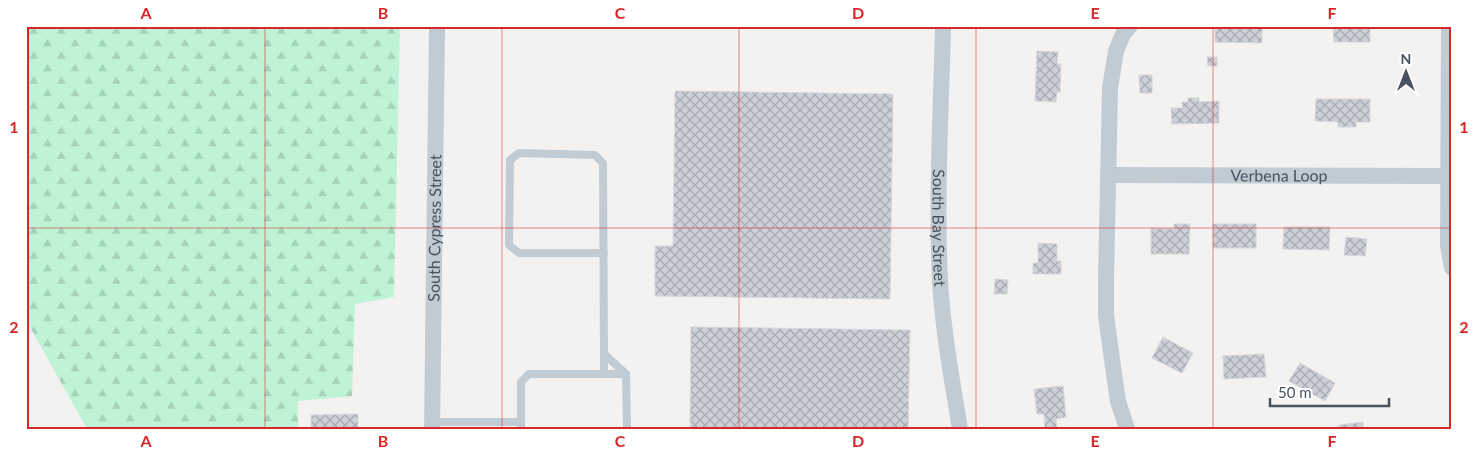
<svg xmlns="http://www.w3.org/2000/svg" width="1478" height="455" font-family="Lato,sans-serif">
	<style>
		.forest { fill: url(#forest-firs) }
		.building { fill: url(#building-cross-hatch); stroke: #d5d7dd }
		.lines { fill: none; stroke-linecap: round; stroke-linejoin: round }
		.service { stroke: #c1cbd4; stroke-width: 8 }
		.minor { stroke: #c1cbd4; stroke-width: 16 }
		.grid { fill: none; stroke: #d62828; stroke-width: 1; stroke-opacity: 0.55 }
		.labels { text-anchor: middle; stroke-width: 4; stroke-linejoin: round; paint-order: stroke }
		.street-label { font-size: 16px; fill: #475361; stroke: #fff }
		.neatline { fill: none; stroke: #d62828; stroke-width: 2 }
		.grid-label { font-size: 16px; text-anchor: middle; font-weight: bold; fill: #d62828 }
	</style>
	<defs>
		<pattern id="forest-firs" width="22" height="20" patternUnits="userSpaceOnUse" patternTransform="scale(1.25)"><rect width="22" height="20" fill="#bef3d5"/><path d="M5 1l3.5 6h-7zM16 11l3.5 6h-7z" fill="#a5d2b9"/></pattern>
		<pattern id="building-cross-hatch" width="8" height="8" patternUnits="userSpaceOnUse" patternTransform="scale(1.25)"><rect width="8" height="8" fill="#cdd0d6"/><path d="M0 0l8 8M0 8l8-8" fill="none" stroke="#a8abb1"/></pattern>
	</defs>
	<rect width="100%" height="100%" fill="#f4f1f1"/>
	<polygon class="forest" points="26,26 400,26 394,297 355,304 352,396 298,401 298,429 87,429 26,320"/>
	<g class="building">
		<polygon points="1215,26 1262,26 1262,43 1215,42"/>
		<polygon points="1333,26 1370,26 1370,42 1334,42"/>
		<polygon points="1037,51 1058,52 1057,64 1061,64 1060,92 1057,92 1056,102 1035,101"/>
		<polygon points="1207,57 1217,57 1217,66 1208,66"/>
		<polygon points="1139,75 1152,75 1152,93 1140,93"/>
		<polygon points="675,91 893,94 890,299 655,296 655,246 673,246"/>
		<polygon points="1188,98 1199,98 1199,102 1219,101 1219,123 1172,124 1171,108 1183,108 1182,102 1188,102"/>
		<polygon points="1316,99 1370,99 1370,122 1356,122 1356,127 1338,127 1338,122 1315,121"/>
		<polygon points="1174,224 1190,224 1189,254 1151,254 1151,228 1174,229"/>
		<rect x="1213" y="224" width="43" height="24"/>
		<polygon points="1284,227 1330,227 1329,250 1283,249"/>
		<polygon points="1346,237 1367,239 1365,256 1344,255"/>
		<polygon points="1038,243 1057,244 1057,261 1061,261 1061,274 1033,274 1033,263 1038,263"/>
		<polygon points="995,279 1008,280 1007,294 994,294"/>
		<polygon points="691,327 910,330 908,429 690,429"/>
		<polygon points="1163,337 1193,353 1182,373 1152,358"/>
		<polygon points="1264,354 1266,377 1224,379 1223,356"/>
		<polygon points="1300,363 1335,383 1325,401 1289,381"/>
		<polygon points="1063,386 1066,417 1056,419 1057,429 1045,429 1044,414 1037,414 1034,389"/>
		<polygon points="358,414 358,429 311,429 311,415"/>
		<polygon points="1363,422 1363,429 1339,429 1339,425"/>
	</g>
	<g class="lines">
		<g class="service">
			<polyline points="604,253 519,253 509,245 510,160 519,153 595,155 603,163 604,354 626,374 627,429"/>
			<polyline points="604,354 604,374"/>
			<polyline points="432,422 521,422 521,429"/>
			<polyline points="521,422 521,382 529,374 626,374"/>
		</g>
		<g class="minor">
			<path id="s1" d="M943 26C941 111 936 197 940 281 943 331 952 380 960 429"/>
			<polyline points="1449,26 1448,245 1452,268"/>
			<path id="s2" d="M1109 175 1449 176"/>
			<path id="s3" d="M432 429 437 26"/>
			<polyline points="1127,429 1118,401 1113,367 1106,315 1106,279 1110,88 1116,51 1123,34 1130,26"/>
		</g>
	</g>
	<path class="grid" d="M265 26V429M502 26V429M739 26V429M976 26V429M1213 26V429M26 228H1452"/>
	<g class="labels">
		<g class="street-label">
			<text dy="6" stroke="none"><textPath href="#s2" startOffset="170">Verbena Loop</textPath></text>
			<text dy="6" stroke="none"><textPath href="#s3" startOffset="201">South Cypress Street</textPath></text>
			<text dy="6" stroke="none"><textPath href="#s1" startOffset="202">South Bay Street</textPath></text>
		</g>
	</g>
	<rect width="1478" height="455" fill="none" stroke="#ffffff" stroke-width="55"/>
	<g transform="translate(1406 72)" stroke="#ffffff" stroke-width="4" paint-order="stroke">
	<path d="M0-4L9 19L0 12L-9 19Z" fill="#475361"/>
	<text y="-8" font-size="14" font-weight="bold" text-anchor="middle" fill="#475361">N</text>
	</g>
	<path d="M1270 398v8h119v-8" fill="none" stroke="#475361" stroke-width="2.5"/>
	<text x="1278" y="398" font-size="15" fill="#475361" stroke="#ffffff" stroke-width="4" paint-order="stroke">50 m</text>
	<rect x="28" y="28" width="1422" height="400" class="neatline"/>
	<g class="grid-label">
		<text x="146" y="19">A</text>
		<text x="383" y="19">B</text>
		<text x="620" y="19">C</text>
		<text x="858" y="19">D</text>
		<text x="1095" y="19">E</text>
		<text x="1332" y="19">F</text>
		<text x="14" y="133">1</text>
		<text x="1464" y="133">1</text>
		<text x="14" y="333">2</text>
		<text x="1464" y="333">2</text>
		<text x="146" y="447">A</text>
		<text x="383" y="447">B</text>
		<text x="620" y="447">C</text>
		<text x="858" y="447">D</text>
		<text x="1095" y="447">E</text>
		<text x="1332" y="447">F</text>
	</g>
</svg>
